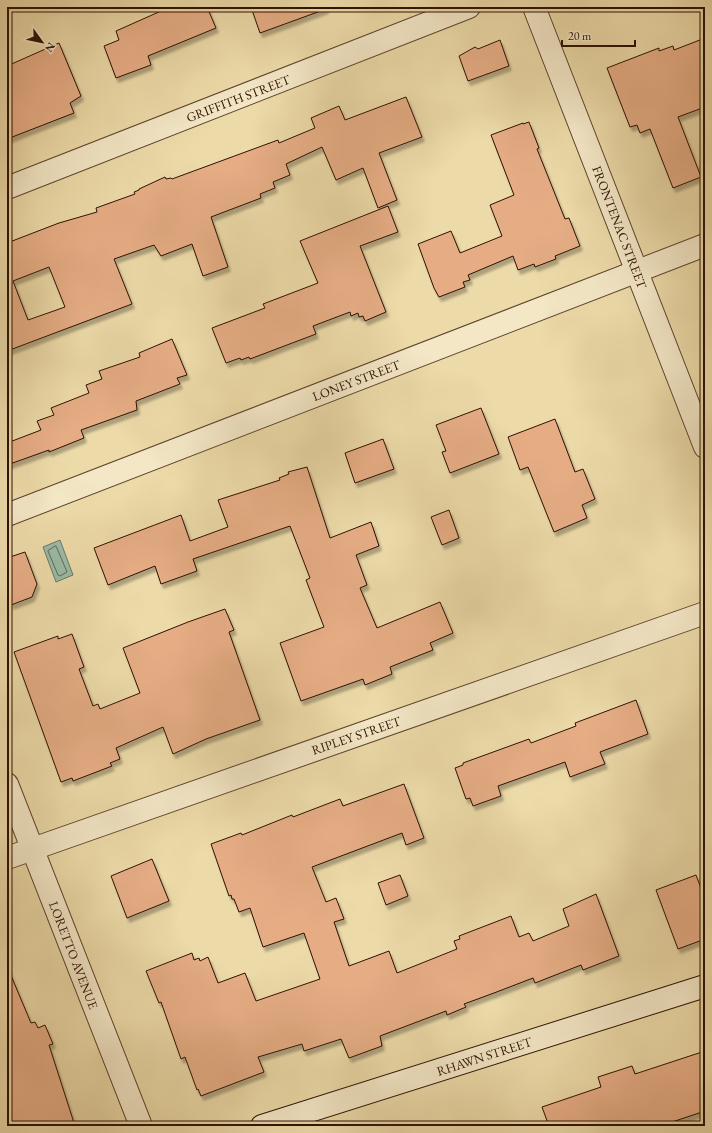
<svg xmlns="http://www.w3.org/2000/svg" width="712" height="1133" font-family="'EB Garamond',serif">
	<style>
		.water { fill: #99bba7; stroke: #6e7765 }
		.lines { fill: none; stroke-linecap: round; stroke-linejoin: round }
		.shore { stroke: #646655; stroke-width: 1 }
		.building { fill: #e6ad85; stroke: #2e1103; fill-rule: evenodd; filter: url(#shadow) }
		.minor-casing { stroke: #5e432c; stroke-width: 24 }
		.secondary-casing { stroke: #2e1103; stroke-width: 24 }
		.minor { stroke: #f3e7c6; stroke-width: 22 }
		.secondary { stroke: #f3e7c6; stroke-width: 22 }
		.labels { text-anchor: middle; stroke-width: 4; stroke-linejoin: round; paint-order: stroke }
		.street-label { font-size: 13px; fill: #2e1103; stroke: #f3e7c6 }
	</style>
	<defs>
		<filter id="shadow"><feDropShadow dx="2.5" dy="4.5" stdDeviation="1" flood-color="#0004"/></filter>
	</defs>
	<rect width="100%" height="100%" fill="#ecdaa8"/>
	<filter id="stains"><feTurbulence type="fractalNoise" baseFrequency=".005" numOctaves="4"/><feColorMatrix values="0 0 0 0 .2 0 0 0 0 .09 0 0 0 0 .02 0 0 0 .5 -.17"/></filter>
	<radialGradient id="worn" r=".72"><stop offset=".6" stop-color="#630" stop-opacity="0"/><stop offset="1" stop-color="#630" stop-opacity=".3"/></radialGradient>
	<polygon class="water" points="60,540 73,575 56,582 43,547"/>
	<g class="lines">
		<polygon class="shore" points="56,546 67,572 60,576 58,575 48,551"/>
	</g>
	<g class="building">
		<polygon points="170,7 207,7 216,28 148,56 151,65 116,78 104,46 119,40 116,31"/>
		<polygon points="251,7 326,7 326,9 260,33"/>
		<polygon points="705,38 705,107 678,117 701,177 673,188 650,129 640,133 637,125 630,127 607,68 659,48 659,51 673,46 674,50"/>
		<polygon points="500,40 509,66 468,81 459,56 475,47 478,49"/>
		<polygon points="59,43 81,96 70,103 74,113 7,139 7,66"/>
		<path d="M406 97 422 137 379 153 397 200 378 208 363 168 336 180 322 147 286 164 290 175 273 182 275 188 260 194 261 198 211 217 228 267 203 276 192 244 161 256 154 245 114 259 132 304 7 351V243L59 223 97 212 96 208 135 194 134 192 139 190V189L165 177 166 179 171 178 172 179 278 140 279 143 315 128 311 118 339 106 345 120ZM49 267 65 307 28 320 13 281Z"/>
		<polygon points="529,122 539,148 537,149 565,219 569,218 580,246 555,256 556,259 535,267 534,264 518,270 513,256 468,275 470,280 463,282 465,287 439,297 434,288 418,244 451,231 460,253 502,236 490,205 514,195 491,135 523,123 523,124"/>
		<polygon points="388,206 398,232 360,246 386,312 365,321 363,316 359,317 358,313 351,316 350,312 313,326 316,334 250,359 249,357 241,360 240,358 226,363 212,328 265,308 263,304 318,283 300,241"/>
		<polygon points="172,339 187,375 177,378 180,384 136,401 137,410 81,430 84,438 49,452 49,450 7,465 7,443 41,430 37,421 54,415 51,408 89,393 86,385 102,379 99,371 140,357 139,353"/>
		<polygon points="481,408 499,454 450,473 442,452 446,451 436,425"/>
		<polygon points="555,419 575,472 583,469 595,499 582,505 587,518 554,532 528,467 520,470 508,437"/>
		<polygon points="383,439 394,469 355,483 345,453"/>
		<polygon points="307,467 330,538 371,522 379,546 356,555 367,585 360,588 377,628 440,602 453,633 430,643 433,650 390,667 392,674 365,685 363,679 301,701 280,643 324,627 306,580 310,578 290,526 193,559 197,571 161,584 155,566 108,585 94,548 181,515 190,541 228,527 218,500 280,480 279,478 289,474 288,472"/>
		<polygon points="449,510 459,538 442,545 431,517"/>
		<polygon points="25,552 37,584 32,597 11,605 7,595 7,558"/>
		<polygon points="225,609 234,630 229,632 260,720 206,739 173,754 163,727 116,748 120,759 110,763 112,766 73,781 72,778 61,782 14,652 58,636 58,639 72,634 84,667 79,669 93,706 98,704 100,709 140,693 123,648 188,622"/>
		<polygon points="636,700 648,734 600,752 605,764 570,777 565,762 498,786 501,796 473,806 470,798 466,799 455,768 463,765 463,763 529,739 531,743 576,726 575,723"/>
		<polygon points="404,784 424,838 406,845 402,833 312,867 326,902 336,898 344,919 334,922 349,966 389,951 397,973 457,949 454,941 460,939 459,936 511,916 519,937 529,933 533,941 569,926 563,909 596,894 619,956 583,970 581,965 535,983 533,978 494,993 464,1004 466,1007 447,1015 446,1011 380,1036 382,1046 349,1058 341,1039 304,1051 302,1044 258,1057 264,1072 201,1096 198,1089 197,1090 185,1057 181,1059 161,1002 159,1003 146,971 192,953 194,960 199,958 200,961 208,957 218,983 245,973 256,1001 320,979 304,933 263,947 250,908 239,912 234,899 232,899 231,895 229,896 211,844 241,833 242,835 292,815 293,817 340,799 343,806"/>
		<polygon points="152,859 169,901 127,918 111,876"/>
		<polygon points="400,875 408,896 386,905 378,883"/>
		<polygon points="696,875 705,899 705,939 678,949 656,890"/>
		<polygon points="7,966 31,1023 35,1022 38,1028 45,1025 53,1044 49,1045 75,1126 7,1126"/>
		<polygon points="705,1051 705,1111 672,1122 673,1126 549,1126 542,1107 601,1087 598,1077 632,1066 635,1074"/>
	</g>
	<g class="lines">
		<g class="minor-casing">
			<g id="minor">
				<polyline points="534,7 705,447"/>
				<polyline points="7,188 469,7"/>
				<polyline points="7,515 705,245"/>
				<polyline points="7,784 141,1126"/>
				<polyline points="7,858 705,613"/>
			</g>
		</g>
		<g class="secondary-casing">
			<polyline id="secondary" points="262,1126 705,986"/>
		</g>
		<use href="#minor" class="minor"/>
		<use href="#secondary" class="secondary"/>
	</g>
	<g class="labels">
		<g class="street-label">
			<text transform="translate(238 98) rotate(-21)" y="5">GRIFFITH STREET</text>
			<text transform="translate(620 227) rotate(69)" y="5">FRONTENAC STREET</text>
			<text transform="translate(356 380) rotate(-21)" y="5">LONEY STREET</text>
			<text transform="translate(356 735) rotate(-19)" y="5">RIPLEY STREET</text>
			<text transform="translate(74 955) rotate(69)" y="5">LORETTO AVENUE</text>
			<text transform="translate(484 1056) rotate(-18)" y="5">RHAWN STREET</text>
		</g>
	</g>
	<rect width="712" height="1133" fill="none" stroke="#ecdaa8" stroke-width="24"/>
	<rect x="8" y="8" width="696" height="1117" fill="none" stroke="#2e1103" stroke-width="2"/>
	<rect x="12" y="12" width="688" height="1109" fill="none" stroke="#2e1103"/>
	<g transform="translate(42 42) rotate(123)" stroke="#f3e7c6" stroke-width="3" paint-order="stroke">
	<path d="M0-3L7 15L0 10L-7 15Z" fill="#2e1103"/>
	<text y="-6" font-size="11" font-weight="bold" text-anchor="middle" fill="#2e1103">N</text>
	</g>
	<path d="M562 40v6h73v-6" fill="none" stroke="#2e1103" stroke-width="2"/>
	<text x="568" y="40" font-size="12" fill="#2e1103" stroke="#f3e7c6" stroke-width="3" paint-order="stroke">20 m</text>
	<rect width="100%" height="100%" filter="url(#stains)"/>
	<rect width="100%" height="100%" fill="url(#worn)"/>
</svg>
